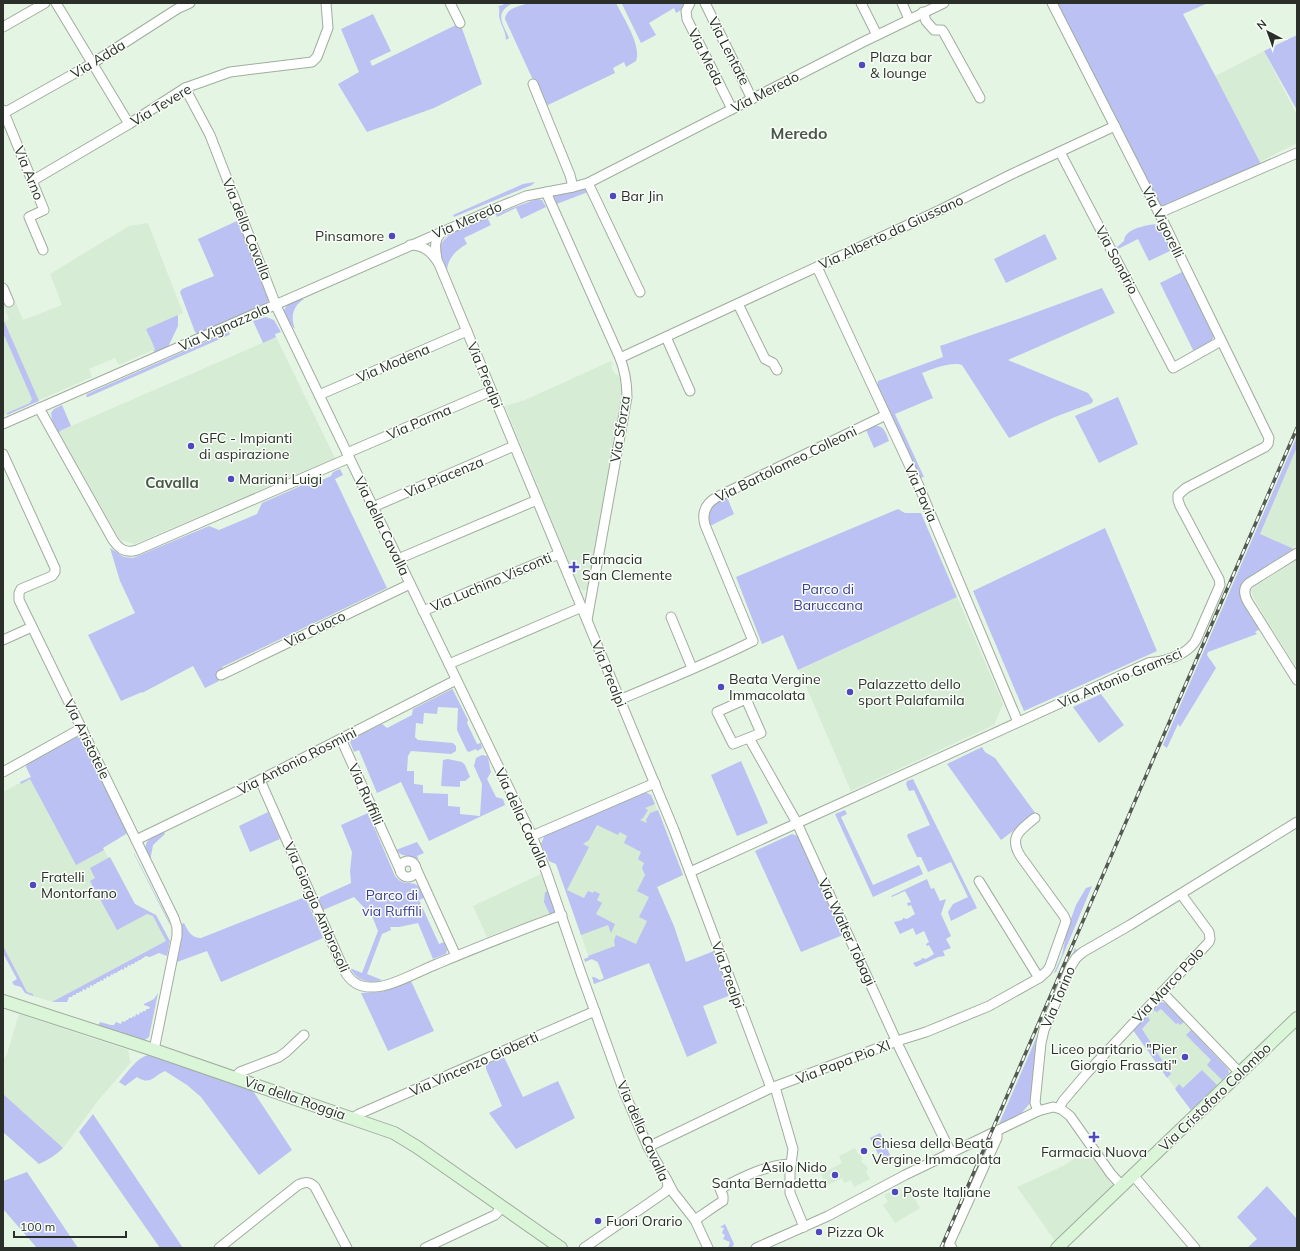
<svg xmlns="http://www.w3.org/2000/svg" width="1300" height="1251" font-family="Mulish,sans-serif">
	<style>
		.built { fill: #d6ecd4 }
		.green { fill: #bbc1f2 }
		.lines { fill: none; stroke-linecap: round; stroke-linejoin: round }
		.street-casing { stroke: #9fae9d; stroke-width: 11 }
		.secondary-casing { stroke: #9fae9d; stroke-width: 14 }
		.street { stroke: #fff; stroke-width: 9 }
		.secondary { stroke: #dbf5d9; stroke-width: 12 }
		.rail-casing { stroke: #525a51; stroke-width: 3.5 }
		.rail { stroke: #f9fff8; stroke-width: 2; stroke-dasharray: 6; stroke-linecap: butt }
		.poi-dot { fill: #4f48bf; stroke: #f9fff8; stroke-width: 1.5 }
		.labels { text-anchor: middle; stroke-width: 3; stroke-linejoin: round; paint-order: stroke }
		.street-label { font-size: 14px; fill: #2a3029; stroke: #f9fff8 }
		.poi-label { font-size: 14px; fill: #2a3029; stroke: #f9fff8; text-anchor: start }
		.park-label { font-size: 14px; fill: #3f3d92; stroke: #f9fff8 }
		.neighbourhood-label { font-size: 15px; font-weight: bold; fill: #4a5749; stroke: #f9fff8 }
		.quarter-label { font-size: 16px; font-weight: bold; fill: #4a5749; stroke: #f9fff8 }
	</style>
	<rect width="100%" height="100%" fill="#e5f5e3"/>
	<g class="built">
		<polygon points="1264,51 1297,115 1297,143 1260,162 1215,76"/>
		<polygon points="148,223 183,313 146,329 155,349 119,365 115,358 89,369 92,377 3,416 3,322 9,319 4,306 15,301 23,320 62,305 50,274 129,226"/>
		<polygon points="276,337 335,458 135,544 120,540 59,433 60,431"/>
		<polygon points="611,361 613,364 611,366 614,373 618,375 620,379 622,392 592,569 588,588 584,591 579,587 505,406 525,400"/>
		<polygon points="1297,447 1297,545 1292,548 1259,534"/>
		<polygon points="1297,560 1297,669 1255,601 1251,591 1254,587"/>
		<polygon points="957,597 1003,704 994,725 851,791 799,670"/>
		<polygon points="31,777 103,848 134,906 154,916 168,941 53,1002 26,994 3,950 3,792"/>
		<polygon points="645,792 651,795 683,875 657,887 682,950 604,980 597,962 589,958 556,864 549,861 541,844 545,835"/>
		<polygon points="541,874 552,903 552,912 487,937 473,906"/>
		<polygon points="1161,1002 1165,1003 1229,1070 1228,1074 1191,1110 1133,1030 1158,1003"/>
		<polygon points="19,1014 128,1050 130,1061 131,1062 97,1102 63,1148 3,1094 3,1061 7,1054"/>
		<polygon points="855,1148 858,1154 860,1155 863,1159 861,1161 863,1164 865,1164 868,1169 866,1172 870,1179 854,1187 851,1180 844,1183 842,1178 826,1186 821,1174 842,1163 839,1156"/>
		<polygon points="1087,1150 1113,1186 1055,1241 1017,1187 1065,1165"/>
		<polygon points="899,1187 903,1194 910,1190 920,1208 895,1223 883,1205 888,1202 884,1195"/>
	</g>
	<g class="green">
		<path d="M507 3H513C494 13 502 22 509 38L506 40C506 32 502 27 500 20 498 15 500 11 499 7H497Z"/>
		<path d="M529 3H616C623 17 642 46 636 61L626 67 624 62 613 68 615 73 548 105 544 104 505 19C506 8 520 6 529 3Z"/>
		<polygon points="624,3 688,3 683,9 676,13 674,8 649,23 656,35 641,43 622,4"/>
		<polygon points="1057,3 1208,3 1183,14 1261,164 1162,208"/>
		<polygon points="373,14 391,51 370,61 372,66 460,23 482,84 434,108 367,132 338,84 359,72 341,29"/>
		<polygon points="1297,35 1297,110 1264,51"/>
		<polygon points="535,182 532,185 454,217 453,215 523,184"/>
		<path d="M586 188 588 192 554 205C553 201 551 197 556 195Z"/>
		<polygon points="537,199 542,200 546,207 521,219 516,208 497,217 496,214"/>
		<path d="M487 217 491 225 464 238 467 244C456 250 448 258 447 270 445 264 440 256 440 249 441 233 474 223 487 217Z"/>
		<polygon points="239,220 269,298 268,302 265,304 198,334 195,332 180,292 182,289 214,276 198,239"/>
		<path d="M1157 224 1160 225 1173 249 1172 250 1149 261 1138 239 1116 250 1117 247 1124 241C1125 228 1147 225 1157 224Z"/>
		<polygon points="1045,234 1057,259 1006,283 994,259"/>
		<polygon points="1182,272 1185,273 1214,336 1211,342 1195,350 1193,350 1160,283"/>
		<path d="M1102 288 1115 313 1008 360 1088 393 1093 400 1092 403 1055 417 1009 438 962 365C952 361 932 369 922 373L933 398 895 414 924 477 919 478 877 386 878 381 943 357 940 346 1015 320Z"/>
		<path d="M301 299H304C293 306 290 316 295 329L289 323 284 310 288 304Z"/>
		<polygon points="178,315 178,326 168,347 157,352 153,351 155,349 146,329"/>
		<polygon points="266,317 274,320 281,332 275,334 276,337 263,343 253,321"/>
		<polygon points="4,321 39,401 7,415 7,413 30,403 32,399 5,337 3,335"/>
		<polygon points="228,332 230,333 229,335 88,397 86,397 87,394"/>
		<polygon points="1118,397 1138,444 1099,463 1075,416"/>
		<polygon points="62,405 71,426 60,431 59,433 52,420 51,413 54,409"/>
		<path d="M875 426C884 425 886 433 889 441L874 448 866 430Z"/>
		<path d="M1297 436V447L1260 534 1292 548 1293 549 1244 581C1234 598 1251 615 1260 629L1255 632 1257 634 1208 652 1207 655 1216 668 1180 727 1178 724 1167 748 1163 745Z"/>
		<polygon points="340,469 343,475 335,479 387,588 222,667 223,669 216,673 219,681 205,688 193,666 142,693 142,692 121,701 88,635 135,613 120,581 110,548 124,557 133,558 209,526 219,530 257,514 262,503 305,484 308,486 331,476 333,472"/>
		<path d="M745 487V488L727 497 734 514 710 526 721 552C712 533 705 527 710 506Z"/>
		<polygon points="898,509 905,513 921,513 957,597 798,670 783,635 762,644 736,577"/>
		<polygon points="1105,528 1157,651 1024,711 973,591"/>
		<path d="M452 689 453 690 468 720 467 723 477 744 481 743 482 748 477 751 476 749 469 752 467 751 457 730 458 708 438 707 437 714 424 713 423 724 416 723 415 737 418 740 453 743 456 746V751L451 754 411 751 408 756 407 771H414V784L423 785V793L448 794V806L460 807V814L480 816 482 784 474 766 476 758 482 755 487 756C490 762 489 767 491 772L487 779 496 797 503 799 505 805 429 841 401 782 377 793 359 750 354 752 350 742 352 739 382 724 387 728 412 715 413 709Z"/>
		<polygon points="1101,694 1124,725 1099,743 1073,707"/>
		<polygon points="77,737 83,739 128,832 126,834 103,848 104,850 76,865 30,779 21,784 20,782 31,777 26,767 27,764 73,738"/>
		<polygon points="982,747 985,752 995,758 1036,814 1001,840 947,764"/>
		<polygon points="448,759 462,762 465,765 470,777 465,781 460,781 460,787 441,786 443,760"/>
		<polygon points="741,761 768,823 737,836 711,775"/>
		<polygon points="913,779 977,908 951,921 948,912 953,904 968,897 951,862 928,872 921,857 917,857 907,836 908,834 930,825 914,790 909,791 906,784 907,781"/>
		<polygon points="645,792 651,795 655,804 645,808 648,810 643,818 640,820 647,823 646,820 650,813 658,810 683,875 657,887 674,926 686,962 714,951 731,995 703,1006 717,1043 687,1057 649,963 594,984 592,977 594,977 600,980 604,978 598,962 592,959 585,962 584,959 589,957 588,956 615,946 614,941 616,935 636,944 647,921 639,917 649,897 637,891 645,875 642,868 644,863 638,859 641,852 624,843 627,836 620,832 618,835 597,825 589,840 583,844 589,847 567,890 584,898 588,891 593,893 594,891 600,894 597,900 602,903 596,914 615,924 611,933 608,925 581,935 556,864 549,861 541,844 545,835"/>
		<polygon points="845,810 847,814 841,817 873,885 919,865 923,874 873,897 835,814"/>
		<polygon points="268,812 280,839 250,852 239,826"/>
		<path d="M368 813 395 876C403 887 411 880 418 886 421 889 422 894 424 898L419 900 439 944 444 942 447 950 446 954 433 959 418 923 399 927H390L391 930 382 934 367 974 382 980C369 984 357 981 350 968L362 973 378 931 372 916 354 897 323 910 318 898 351 883 350 871 352 852 341 825Z"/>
		<path d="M164 832 165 834 153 845 150 861C141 841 146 841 164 832Z"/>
		<polygon points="792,834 798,836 843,935 801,952 755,851"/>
		<path d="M417 842 424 853 417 856 419 860C412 855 402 858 396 850Z"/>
		<polygon points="134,853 169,921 170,925 134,854"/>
		<polygon points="110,857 135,904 156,915 170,941 167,956 159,953 150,957 145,956 144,958 142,958 141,960 139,960 137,962 135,962 134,964 131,964 131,966 128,965 127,968 124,967 124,970 121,969 120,971 118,971 117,973 114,973 113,975 111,974 110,977 107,976 106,979 104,978 103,981 100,980 100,982 97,982 96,984 94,984 93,986 90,985 90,988 87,987 86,990 83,989 82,992 80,991 79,993 76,993 76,995 73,995 72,997 69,997 67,1002 52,1002 166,941 153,916 147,914 117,930 90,881 95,878 90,868"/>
		<polygon points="927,879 931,889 934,888 940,901 946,899 941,914 951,936 946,939 951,948 943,951 945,956 938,957 916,967 913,963 921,960 922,958 926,959 934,954 929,945 927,946 926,944 929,942 924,931 916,935 913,928 900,934 894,922 902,920 903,918 907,919 915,914 911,905 908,906 907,903 911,902 905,891 892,897 891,896"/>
		<polygon points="1092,886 1056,972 1054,973 1062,955 1067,930 1076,905 1086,888"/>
		<polygon points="548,891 555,911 550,915 544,902 545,892"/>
		<path d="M305 897 323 938 221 982 207 951 177 962 182 934V924L184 923C188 931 191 938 201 938Z"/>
		<polygon points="3,946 27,992 33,994 33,996 25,993 21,987 14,985 12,982 17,979 3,953"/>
		<polygon points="1075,948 1078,951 1035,1064 1031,1102 1020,1115 999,1124"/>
		<polygon points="411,981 434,1031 388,1051 361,993 382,992"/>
		<polygon points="158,993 149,1037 143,1041 98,1026 100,1022 111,1025 114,1025 116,1022 121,1024 122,1021 125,1022 126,1020 128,1020 129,1018 132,1018 133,1016 135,1017 136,1014 139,1015 140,1012 142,1013 143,1011 146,1011 146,1009 149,1009 150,1007 144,1005 144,1004 154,999"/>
		<polygon points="1161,1002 1165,1003 1184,1022 1180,1025 1178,1023 1176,1024 1161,1009 1157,1012 1152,1010 1158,1003"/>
		<polygon points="1147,1015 1150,1020 1142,1029 1171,1074 1167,1078 1133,1030"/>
		<polygon points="1191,1030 1228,1069 1229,1073 1222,1080 1207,1065 1211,1060 1186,1035"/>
		<path d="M149 1055 253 1088V1091L292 1150 259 1175 201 1097 187 1085 165 1071C153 1076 151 1086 137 1077L125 1086 119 1082C127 1073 137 1057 149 1055Z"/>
		<polygon points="503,1055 523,1097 558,1081 575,1118 516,1149 489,1113 502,1106 486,1069 486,1062"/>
		<polygon points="1202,1070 1217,1085 1191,1110 1175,1089 1179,1084 1183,1088"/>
		<path d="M3 1094 63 1148C56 1155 48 1160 39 1164L3 1132Z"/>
		<polygon points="93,1114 183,1248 160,1248 79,1132"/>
		<polygon points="880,1133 891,1157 882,1162 870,1138"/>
		<polygon points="27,1172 78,1248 37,1248 3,1209 3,1181"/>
		<polygon points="1267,1186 1297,1219 1297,1248 1247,1248 1257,1239 1237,1217"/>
		<polygon points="725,1224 734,1244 732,1248 728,1248 730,1242 723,1239 725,1235 722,1233 724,1228 720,1227"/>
	</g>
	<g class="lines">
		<g class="street-casing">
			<g id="street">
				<polyline points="56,3 129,124"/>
				<polyline points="450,3 460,23"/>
				<polyline points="690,3 686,11 687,19 732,109"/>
				<polyline points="705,3 752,99"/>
				<polyline points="861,3 877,35"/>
				<polyline points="902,3 909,19"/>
				<polyline points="923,12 926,21 934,30 942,30 944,33 980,98"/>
				<polyline points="3,27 45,3"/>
				<polyline points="533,84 570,175 573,187"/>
				<polyline points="185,88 210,135 277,308 532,836 546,871 581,973 624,1092 648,1147 667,1180 668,1187 665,1192 584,1248"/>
				<polyline points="3,110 44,210 29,217 43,250"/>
				<polyline points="4,113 93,63 177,9 190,3"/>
				<polyline points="1060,152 1173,368 1221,341"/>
				<polyline points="32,181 129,124 185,88 230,72 312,62 317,57 328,28 326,3"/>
				<polyline points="588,183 640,292"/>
				<path d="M546 192 620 358C625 371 627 383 627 397L587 620"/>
				<polyline points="1159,213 1297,153"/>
				<path d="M410 245C424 245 432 252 439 264L674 830 771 1088"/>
				<path d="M437 259C435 248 434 239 442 232"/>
				<polyline points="817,267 918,484 1018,722"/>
				<polyline points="3,288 9,302"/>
				<polyline points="738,304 765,359 773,363 777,370"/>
				<polyline points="666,337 690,391"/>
				<polyline points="620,358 940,210 1012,174 1115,126"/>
				<polyline points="319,395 467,331"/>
				<path d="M39 408 113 540C119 549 126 554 137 550L349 458"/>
				<polyline points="3,424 499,207 526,196 573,187 588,183 863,42 944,3"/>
				<polyline points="347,453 491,391"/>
				<polyline points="3,454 55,568 55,572 52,576 21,589 19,593 19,600 174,918 177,927 177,936 154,1050"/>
				<polyline points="373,507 514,446"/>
				<path d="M1297 553 1249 583C1243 588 1244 595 1248 602L1297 680"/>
				<polyline points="398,559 537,500"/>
				<polyline points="423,611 559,554"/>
				<polyline points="671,617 692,668"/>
				<polyline points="3,640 32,627"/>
				<polyline points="449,664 582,607"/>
				<polyline points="221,675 410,584"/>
				<polygon points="746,699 761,733 733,744 717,712"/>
				<path d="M619 700C664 681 709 663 753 641L705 525C701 511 707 502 719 496L886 415"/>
				<polyline points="749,738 797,823 900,1049 951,1153"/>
				<polyline points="341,739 401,872"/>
				<polyline points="3,772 82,728"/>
				<path d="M260 780 344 970C351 983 360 988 374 987 391 987 419 971 437 964 478 947 520 930 562 915"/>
				<path d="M1035 818C1020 830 1008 837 1021 857L1064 916 1066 921 1050 966 1047 971 1039 978"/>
				<polyline points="532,836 655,783"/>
				<polyline points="136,840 260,780 456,680"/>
				<circle cx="408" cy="869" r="8"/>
				<polyline points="415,866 456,956"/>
				<path d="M690 872 1148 663C1153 662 1157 662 1161 661 1174 658 1189 652 1196 640L1220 585 1219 579 1180 506 1178 500V495L1186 488 1265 447 1268 444 1269 438 1159 213 1052 3"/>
				<polyline points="1162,992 1240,1073"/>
				<polyline points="235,1078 240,1072 279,1057 286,1052 304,1035"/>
				<polyline points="775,1087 793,1149 790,1172 790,1193 804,1227"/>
				<polyline points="1059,1108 1063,1101 1086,1074 1209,942 1210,939 1209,932 1181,894"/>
				<polyline points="1038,1111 1035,1103 1041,1043 1044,1030 1071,966 1076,958 1083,952 1130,925 1297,822"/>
				<polyline points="353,1118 359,1114 595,1011"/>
				<polyline points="648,1147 771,1088 897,1041 926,1032 989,1006 1039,978 979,881"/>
				<polyline points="1133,1175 1195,1248"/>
				<polyline points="668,1182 673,1192 695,1220"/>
				<path d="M219 1248 298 1185C305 1182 310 1181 315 1187L347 1248"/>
				<polyline points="425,1248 495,1215 502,1207"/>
				<path d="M708 1248 695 1220C704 1214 713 1207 723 1201V1196L720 1189C742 1177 766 1165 791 1164"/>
				<polyline points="756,1248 828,1216 905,1175 1038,1111 1053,1107 1061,1109 1070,1116 1111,1174 1122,1186"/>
				<polyline points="952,1248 949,1244 997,1138 997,1131"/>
			</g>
		</g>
		<g class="secondary-casing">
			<g id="secondary">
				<polyline points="3,1001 154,1050 394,1133 417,1147 561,1248"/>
				<polyline points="1057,1248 1297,1018"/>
			</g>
		</g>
		<use href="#street" class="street"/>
		<use href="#secondary" class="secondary"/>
		<g class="rail-casing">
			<polyline id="rail" points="941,1248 1297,428"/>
		</g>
		<use href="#rail" class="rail"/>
	</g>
	<g class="poi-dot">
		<circle cx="862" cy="65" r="4"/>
		<circle cx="613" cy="196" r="4"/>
		<circle cx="392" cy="236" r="4"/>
		<circle cx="191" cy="446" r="4"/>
		<circle cx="231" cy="479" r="4"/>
		<path d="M572 561h4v4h4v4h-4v4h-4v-4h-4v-4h4z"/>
		<circle cx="721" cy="687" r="4"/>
		<circle cx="850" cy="692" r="4"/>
		<circle cx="33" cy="885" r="4"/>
		<circle cx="1185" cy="1057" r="4"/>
		<path d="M1092 1131h4v4h4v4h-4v4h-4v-4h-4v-4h4z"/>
		<circle cx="864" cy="1151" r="4"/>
		<circle cx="835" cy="1175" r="4"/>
		<circle cx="895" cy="1192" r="4"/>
		<circle cx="598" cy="1221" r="4"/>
		<circle cx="819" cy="1232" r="4"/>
	</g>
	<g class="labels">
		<g class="street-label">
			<text transform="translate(729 51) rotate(63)" y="5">Via Lentate</text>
			<text transform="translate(706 57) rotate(63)" y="5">Via Meda</text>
			<text transform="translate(98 59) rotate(-31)" y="5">Via Adda</text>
			<text transform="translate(765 92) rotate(-27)" y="5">Via Meredo</text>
			<text transform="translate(161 105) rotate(-31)" y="5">Via Tevere</text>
			<text transform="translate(29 173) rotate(68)" y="5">Via Arno</text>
			<text transform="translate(467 220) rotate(-23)" y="5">Via Meredo</text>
			<text transform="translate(1163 222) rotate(64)" y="5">Via Vigorelli</text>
			<text transform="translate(247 229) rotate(68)" y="5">Via della Cavalla</text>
			<text transform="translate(891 232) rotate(-25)" y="5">Via Alberto da Giussano</text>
			<text transform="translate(1117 260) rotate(62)" y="5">Via Sondrio</text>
			<text transform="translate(224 327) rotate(-24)" y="5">Via Vignazzola</text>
			<text transform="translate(393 363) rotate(-23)" y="5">Via Modena</text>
			<text transform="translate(485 375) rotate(67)" y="5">Via Prealpi</text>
			<text transform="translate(419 422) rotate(-23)" y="5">Via Parma</text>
			<text transform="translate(620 429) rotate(-81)" y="5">Via Sforza</text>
			<text transform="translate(786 464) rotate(-26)" y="5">Via Bartolomeo Colleoni</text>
			<text transform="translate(444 477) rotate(-23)" y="5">Via Piacenza</text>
			<text transform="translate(921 493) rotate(66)" y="5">Via Pavia</text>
			<text transform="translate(382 526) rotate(64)" y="5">Via della Cavalla</text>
			<text transform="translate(491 582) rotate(-23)" y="5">Via Luchino Visconti</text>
			<text transform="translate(315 629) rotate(-26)" y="5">Via Cuoco</text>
			<text transform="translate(609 674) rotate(68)" y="5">Via Prealpi</text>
			<text transform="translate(1120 678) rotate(-23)" y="5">Via Antonio Gramsci</text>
			<text transform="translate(87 739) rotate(64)" y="5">Via Aristotele</text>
			<text transform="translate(297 761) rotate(-27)" y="5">Via Antonio Rosmini</text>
			<text transform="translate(366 794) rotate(66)" y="5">Via Ruffilli</text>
			<text transform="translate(522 818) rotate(65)" y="5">Via della Cavalla</text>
			<text transform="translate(317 907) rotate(66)" y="5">Via Giorgio Ambrosoli</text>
			<text transform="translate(847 932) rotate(65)" y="5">Via Walter Tobagi</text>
			<text transform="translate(728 975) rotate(70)" y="5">Via Prealpi</text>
			<text transform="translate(1168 985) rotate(-47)" y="5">Via Marco Polo</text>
			<text transform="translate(1058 997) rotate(-67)" y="5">Via Torino</text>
			<text transform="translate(843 1062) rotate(-21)" y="5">Via Papa Pio XI</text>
			<text transform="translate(474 1064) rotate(-24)" y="5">Via Vincenzo Gioberti</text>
			<text transform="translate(1215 1097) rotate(-44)" y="5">Via Cristoforo Colombo</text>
			<text transform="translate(295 1098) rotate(19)" y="5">Via della Roggia</text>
			<text transform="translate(643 1131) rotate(66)" y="5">Via della Cavalla</text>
		</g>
		<g class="poi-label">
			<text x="870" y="62">Plaza bar<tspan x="870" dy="16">&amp; lounge</tspan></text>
			<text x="621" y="201">Bar Jin</text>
			<text x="384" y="241" text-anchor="end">Pinsamore</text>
			<text x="199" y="443">GFC - Impianti<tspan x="199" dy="16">di aspirazione</tspan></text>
			<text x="239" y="484">Mariani Luigi</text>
			<text x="582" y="564">Farmacia<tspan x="582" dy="16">San Clemente</tspan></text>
			<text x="729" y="684">Beata Vergine<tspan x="729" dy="16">Immacolata</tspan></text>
			<text x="858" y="689">Palazzetto dello<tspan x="858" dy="16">sport Palafamila</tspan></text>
			<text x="41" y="882">Fratelli<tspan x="41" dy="16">Montorfano</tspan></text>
			<text x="1177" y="1054" text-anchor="end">Liceo paritario "Pier<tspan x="1177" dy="16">Giorgio Frassati"</tspan></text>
			<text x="872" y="1148">Chiesa della Beata<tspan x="872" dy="16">Vergine Immacolata</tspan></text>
			<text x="1094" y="1157" text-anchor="middle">Farmacia Nuova</text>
			<text x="827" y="1172" text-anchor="end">Asilo Nido<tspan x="827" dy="16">Santa Bernadetta</tspan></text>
			<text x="903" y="1197">Poste Italiane</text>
			<text x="606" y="1226">Fuori Orario</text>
			<text x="827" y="1237">Pizza Ok</text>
		</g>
		<g class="park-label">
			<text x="828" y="594">Parco di<tspan x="828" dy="16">Baruccana</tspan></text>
			<text x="392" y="900">Parco di<tspan x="392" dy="16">via Ruffili</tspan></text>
		</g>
		<g class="neighbourhood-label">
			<text x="172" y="488">Cavalla</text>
		</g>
		<g class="quarter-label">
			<text x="799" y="139">Meredo</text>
		</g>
	</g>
	<rect width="1300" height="1251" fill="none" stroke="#2a3029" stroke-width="8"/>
	<g transform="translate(1268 32) rotate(319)" stroke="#f9fff8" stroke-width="3" paint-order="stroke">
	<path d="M0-3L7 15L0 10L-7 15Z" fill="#2a3029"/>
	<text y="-6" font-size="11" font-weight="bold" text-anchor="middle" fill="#2a3029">N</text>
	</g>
	<path d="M14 1231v6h112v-6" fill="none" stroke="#2a3029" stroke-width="2"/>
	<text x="20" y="1231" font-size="12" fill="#2a3029" stroke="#f9fff8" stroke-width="3" paint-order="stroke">100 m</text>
</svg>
